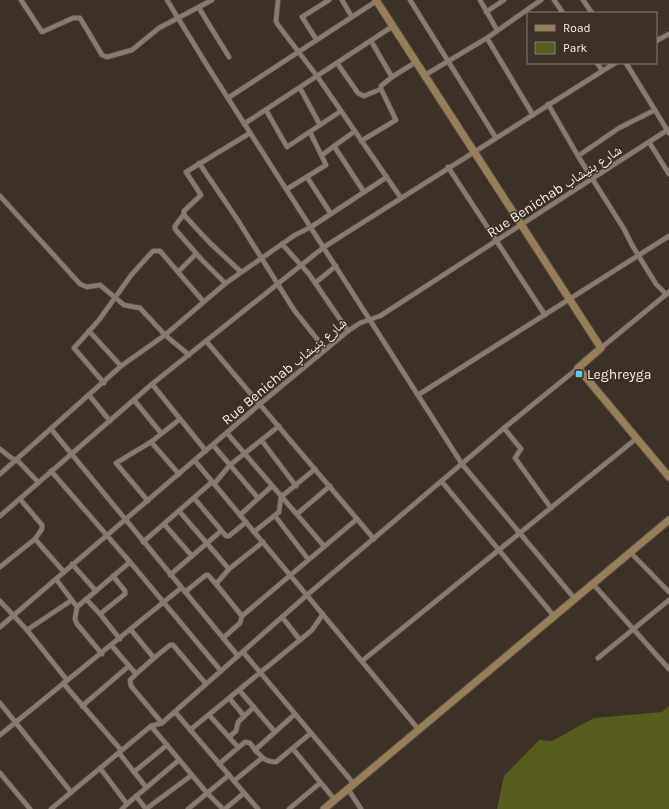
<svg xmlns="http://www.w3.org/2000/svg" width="669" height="809" font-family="Karla,'Noto Naskh Arabic',sans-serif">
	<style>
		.green { fill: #575d1c }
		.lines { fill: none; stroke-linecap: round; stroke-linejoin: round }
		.street-casing { stroke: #564c44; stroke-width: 6 }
		.secondary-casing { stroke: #564c44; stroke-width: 9 }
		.street { stroke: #887a6f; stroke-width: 4.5 }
		.secondary { stroke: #967f59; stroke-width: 7 }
		.poi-dot { fill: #66c4ef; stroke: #3d3027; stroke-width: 1.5 }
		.labels { text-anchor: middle; stroke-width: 3; stroke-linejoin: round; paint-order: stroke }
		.street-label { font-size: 14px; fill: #f8efe9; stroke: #3d3027 }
		.poi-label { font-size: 14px; fill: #f8efe9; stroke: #3d3027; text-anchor: start }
	</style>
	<rect width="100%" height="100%" fill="#3d3027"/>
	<polygon class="green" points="669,706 669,809 497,809 504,776 539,740 552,741 594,718 662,712"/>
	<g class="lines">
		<g class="street-casing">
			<g id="street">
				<polyline points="21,0 42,32 73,18 80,18 102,55 107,57 132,50 159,28 212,0"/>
				<polyline points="167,0 208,67 462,464 575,599"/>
				<polyline points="278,0 276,21 278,25 317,76 401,198"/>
				<polyline points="342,0 352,17"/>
				<polyline points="410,0 496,138"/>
				<polyline points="480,0 497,30"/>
				<polyline points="554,0 563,13"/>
				<polyline points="583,0 592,13"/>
				<polyline points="199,8 229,57"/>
				<polyline points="486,12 504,0"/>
				<polyline points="487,38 533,115"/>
				<polyline points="316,39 302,17 329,0"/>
				<polyline points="371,41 392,77"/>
				<polyline points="656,41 669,34"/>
				<polyline points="337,63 358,93 364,96 381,89"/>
				<polyline points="597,63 602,70"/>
				<polyline points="626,63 669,133"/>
				<polyline points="425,75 487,38 541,0"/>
				<polyline points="300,88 320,125"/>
				<polyline points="228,98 378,0"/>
				<polyline points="548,104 578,156 624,229 632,245 656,284 666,294"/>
				<polyline points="266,110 287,147 341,111"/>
				<polyline points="244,124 393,26"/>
				<polyline points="361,141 396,120 381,89 381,86 392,77 416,62"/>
				<polyline points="649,142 669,174"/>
				<polyline points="334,146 364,192"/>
				<polyline points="322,155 355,131"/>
				<polyline points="578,156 619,128 655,110"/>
				<polyline points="199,163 237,219 294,310 325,349"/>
				<polyline points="448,167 545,315"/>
				<polyline points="307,177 331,214"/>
				<polyline points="287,189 326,165 310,132"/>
				<polyline points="0,196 80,284 87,287 100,285 124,305 140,308 165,335 189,355"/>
				<polyline points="184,214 175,226 175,229 201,259 225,283"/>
				<polyline points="282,244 309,274 348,331"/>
				<polyline points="178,272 196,254"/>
				<polyline points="241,272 209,242 184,215 184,211 201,195 186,172 250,133"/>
				<polyline points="315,283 336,266"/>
				<polyline points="89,331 121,366"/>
				<polyline points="206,341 374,539"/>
				<polyline points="601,348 669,292"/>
				<polyline points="104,383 74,348 99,320 132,274 153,251 160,251 203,301"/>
				<polyline points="152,384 206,451"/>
				<polyline points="89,395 110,421"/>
				<polyline points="418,395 669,236"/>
				<polyline points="134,400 161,433"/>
				<polyline points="504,428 521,449 515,458 551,508"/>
				<polyline points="51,429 238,656"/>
				<polyline points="227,433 324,546"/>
				<polyline points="262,441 296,486"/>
				<polyline points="151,442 179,474"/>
				<polyline points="213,445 258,498"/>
				<polyline points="0,449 10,457 19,462 38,482"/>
				<polyline points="195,461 419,730"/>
				<polyline points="51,471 130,562 221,671"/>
				<polyline points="0,474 121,366 165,335 226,283 295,235 311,227 387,177"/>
				<polyline points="442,482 554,616"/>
				<polyline points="214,484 230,465 279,426"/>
				<polyline points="194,498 226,536 229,536 246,522"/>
				<polyline points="148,501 116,463 151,442 180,419"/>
				<polyline points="179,511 229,569"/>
				<polyline points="297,514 330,486"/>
				<polyline points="240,515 272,486"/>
				<polyline points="0,516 152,384 324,247 615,63"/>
				<polyline points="275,516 308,559"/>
				<polyline points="164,524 192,556"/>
				<polyline points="254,532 279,512 281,497 315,469"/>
				<polyline points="35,539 64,572"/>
				<polyline points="143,542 212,482"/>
				<polyline points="630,552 669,592"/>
				<polyline points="72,564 96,591"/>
				<polyline points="0,567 35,539 42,529 42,525 20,499"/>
				<polyline points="170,575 221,531"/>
				<polyline points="113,576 125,591 125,594 100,614 120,639"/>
				<polyline points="56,579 77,607 75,619 77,624 102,654"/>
				<polyline points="593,584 669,669"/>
				<polyline points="185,592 206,575 208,575 216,584"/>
				<polyline points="86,599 100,614"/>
				<polyline points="0,601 27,630 67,680"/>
				<polyline points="77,607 130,562"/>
				<polyline points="242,616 357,519"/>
				<polyline points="0,627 260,404 348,331 360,323 380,316 669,129"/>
				<polyline points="27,630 72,600"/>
				<polyline points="131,630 154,658 136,674"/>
				<polyline points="223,638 240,623 242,616 216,584 229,569 263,542"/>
				<polyline points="300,640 312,630 323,614"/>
				<polyline points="112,646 136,674 130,680 131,686 162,723"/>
				<polyline points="243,652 354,784"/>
				<polyline points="154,658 170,645 173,645 206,684"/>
				<polyline points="598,658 669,600"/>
				<polyline points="362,661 637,438"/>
				<polyline points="63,683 121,750"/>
				<polyline points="240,691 275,732"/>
				<polyline points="230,699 244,716"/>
				<polyline points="0,703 71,792"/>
				<polyline points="82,706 129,666"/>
				<polyline points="175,712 258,809"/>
				<polyline points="209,715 238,747"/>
				<polyline points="151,726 207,793 223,809"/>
				<polyline points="190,730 300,640 282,617"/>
				<polyline points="0,735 181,588"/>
				<polyline points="229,737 236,731 238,722 254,707"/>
				<polyline points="293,749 335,800"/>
				<path d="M255 750C262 757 265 762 276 762L311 733"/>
				<polyline points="119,753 146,787"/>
				<polyline points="219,764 245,742 250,743 255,750 295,714"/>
				<polyline points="100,768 127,804 122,809"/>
				<polyline points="134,772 167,745"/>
				<polyline points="0,773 30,809"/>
				<polyline points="234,781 262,758"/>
				<polyline points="348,789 361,809"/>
				<polyline points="136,796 146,809"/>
				<polyline points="127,804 179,760"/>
				<polyline points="51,809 151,726 162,723 307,595 504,428 578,368"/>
				<polyline points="146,809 192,775"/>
				<polyline points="188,809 229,775"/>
				<polyline points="225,809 244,793"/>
				<polyline points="289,809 320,783"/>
			</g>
		</g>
		<g class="secondary-casing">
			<g id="secondary">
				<polyline points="376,0 601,348 578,368 669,477"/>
				<polyline points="324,809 669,520"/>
			</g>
		</g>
		<use href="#street" class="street"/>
		<use href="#secondary" class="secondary"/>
	</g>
	<rect class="poi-dot" x="575" y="370" width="8" height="8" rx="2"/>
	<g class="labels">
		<g class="street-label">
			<text transform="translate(554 191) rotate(-33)" y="5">Rue Benichab شارع بنيشاب</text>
			<text transform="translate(284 371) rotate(-40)" y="5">Rue Benichab شارع بنيشاب</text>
		</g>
		<g class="poi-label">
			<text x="587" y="379">Leghreyga</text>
		</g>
	</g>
	<rect x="527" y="12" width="130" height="52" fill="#3d3027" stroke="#887c75"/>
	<rect x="535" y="25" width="20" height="6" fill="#967f59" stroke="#887c75"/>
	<text x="563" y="32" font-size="12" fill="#f8efe9">Road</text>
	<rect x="535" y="42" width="20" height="12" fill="#575d1c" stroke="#887c75"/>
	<text x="563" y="52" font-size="12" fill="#f8efe9">Park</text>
</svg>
